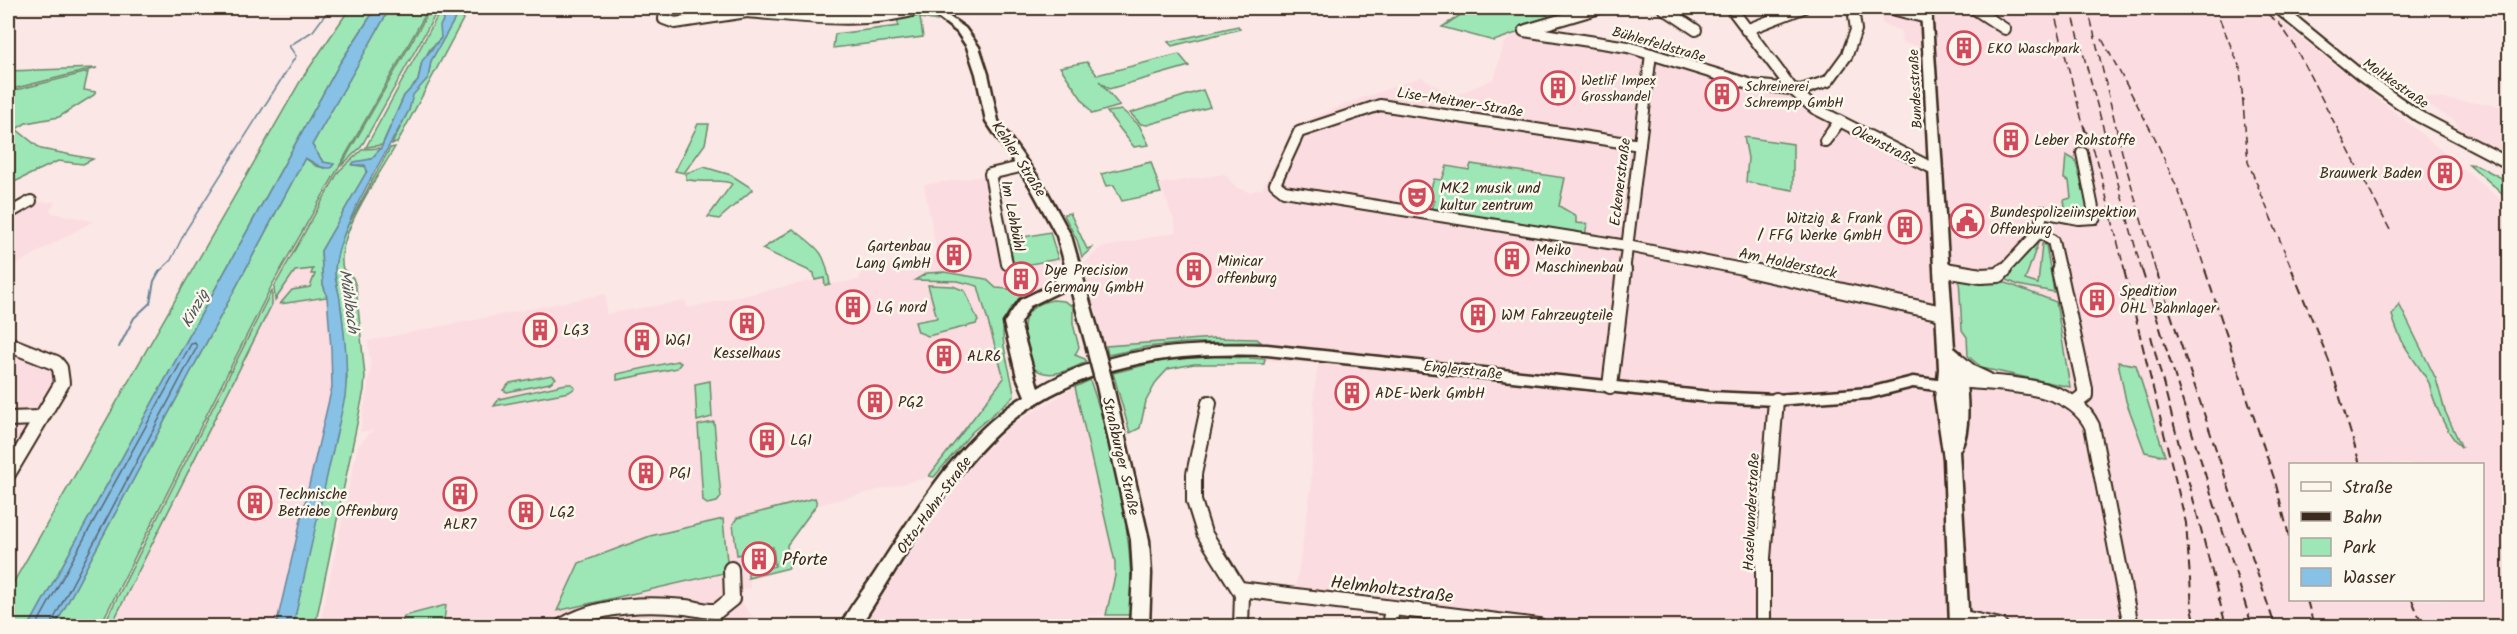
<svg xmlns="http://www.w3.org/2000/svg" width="2517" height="634" font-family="Kalam,sans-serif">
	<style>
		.built { fill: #fbdce0; fill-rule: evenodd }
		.green { fill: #9de7b6; stroke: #6c886a; stroke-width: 1.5 }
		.water { fill: #87c1e6; stroke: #698596; stroke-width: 1.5 }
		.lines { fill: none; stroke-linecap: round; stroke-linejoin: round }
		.shore { stroke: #59666e; stroke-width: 1.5 }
		.stream-far1 { stroke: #698596; stroke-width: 1.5 }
		.stream { stroke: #698596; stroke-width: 2 }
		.minor-far1-casing { stroke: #3b2a1e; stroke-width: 14 }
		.minor-casing { stroke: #3b2a1e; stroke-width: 18 }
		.major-casing { stroke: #3b2a1e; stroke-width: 5 }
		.minor-far1 { stroke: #fbf7ec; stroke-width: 10 }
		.minor { stroke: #fbf7ec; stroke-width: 14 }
		.major { fill: #fbf7ec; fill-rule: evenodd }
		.rail-far1 { stroke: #3b2a1e; stroke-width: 1.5; stroke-dasharray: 8 4; stroke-linecap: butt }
		.rail { stroke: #3b2a1e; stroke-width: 2; stroke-dasharray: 10 5; stroke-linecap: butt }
		.major-bridge-casing { stroke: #3b2a1e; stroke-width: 21; stroke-linecap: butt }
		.major-bridge { stroke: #fbf7ec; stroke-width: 16 }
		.labels { text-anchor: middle; stroke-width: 5; stroke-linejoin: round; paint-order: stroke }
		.far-street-label { font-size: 14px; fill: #3b2a1e; stroke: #fbf7ec }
		.far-poi-label { font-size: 14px; fill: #3b2a1e; stroke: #fbf7ec; text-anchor: start }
		.street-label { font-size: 15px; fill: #3b2a1e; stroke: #fbf7ec }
		.poi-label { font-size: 15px; fill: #3b2a1e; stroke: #fbf7ec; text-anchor: start }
		.water-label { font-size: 16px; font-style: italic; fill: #52575a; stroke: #fbf7ec }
		.near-poi-label { font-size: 18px; fill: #3b2a1e; stroke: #fbf7ec; text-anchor: start }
		.near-street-label { font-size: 18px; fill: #3b2a1e; stroke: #fbf7ec }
	</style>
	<rect width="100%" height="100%" fill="#fbe7e5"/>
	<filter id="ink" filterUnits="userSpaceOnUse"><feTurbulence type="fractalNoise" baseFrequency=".0167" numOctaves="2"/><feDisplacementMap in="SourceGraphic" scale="12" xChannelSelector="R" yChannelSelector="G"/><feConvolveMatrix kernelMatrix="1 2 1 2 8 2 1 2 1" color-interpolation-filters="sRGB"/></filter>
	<g filter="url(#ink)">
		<g class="built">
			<path d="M1882 8H2262L2407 122 2509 207V626H1400L1404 601 1296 587 1311 489 1314 395 1318 364 1211 356 1173 358 1113 373 1083 265 1100 248 1176 232 1174 220 1160 184 1224 174 1237 188 1249 192 1262 189 1294 126 1346 104 1421 77 1454 96 1494 79 1504 44 1519 31 1583 39 1791 94 1929 173 1920 81 1921 46 1902 43 1901 31 1882 23ZM2290 464H2482V600H2290Z"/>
			<polygon points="2411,95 2509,107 2509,157 2478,142 2463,132 2454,120"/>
			<polygon points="985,176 1005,268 1056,260 1057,277 1022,298 1009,312 1002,333 1007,358 1004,378 929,477 818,505 789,544 790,569 750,579 750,588 742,589 742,603 749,613 765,626 325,626 322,615 325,600 358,446 373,430 360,432 371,368 368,341 606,294 606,314 685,301 688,308 824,278 826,285 859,280 862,271 938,256 924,185"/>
			<polygon points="55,202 50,209 52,213 93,221 8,269 8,203"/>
			<polygon points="313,268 315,274 310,287 292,290 280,304 327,297 332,387 276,626 111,626 271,305 295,271"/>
			<polygon points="8,334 59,353 67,364 68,375 64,389 8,487"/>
			<polygon points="1075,387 1115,562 1115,576 1106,615 1010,622 1004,626 861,626 974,462 1012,425"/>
		</g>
		<g class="green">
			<polygon points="350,8 376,8 340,63 29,626 8,626 8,592 301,80"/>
			<polygon points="390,8 429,8 272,285 100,626 55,626 305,158 316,166 325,168 333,164 323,162 312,145"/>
			<polygon points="431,8 439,8 361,147 341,166"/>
			<polygon points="442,8 450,8 442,22 441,38 430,49 421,65 418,81 404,96 382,145 366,147"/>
			<polygon points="461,8 469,8 397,143 392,144 409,110 412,95 428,78 431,61"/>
			<polygon points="1471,8 1538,8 1553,20 1494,41 1442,27"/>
			<polygon points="923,10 938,21 920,18 923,37 833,48 835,34 899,26 896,16"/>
			<polygon points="1238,26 1240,29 1172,46 1168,42"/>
			<polygon points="1179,54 1189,66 1109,89 1099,81 1120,106 1092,114 1060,67 1087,62 1097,75"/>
			<polygon points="97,68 8,90 8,71"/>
			<polygon points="88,72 84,90 96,92 94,95 59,117 26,123 16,129 41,149 93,159 83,164 58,161 8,185 8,92"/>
			<polygon points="1203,90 1210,107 1147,125 1141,124 1130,113"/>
			<polygon points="1122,110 1139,125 1149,145 1134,147 1107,112"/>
			<polygon points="698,124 709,124 705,144 684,173 675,171"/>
			<polygon points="1744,137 1793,144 1793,190 1746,182 1748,158"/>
			<path d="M395 147C379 175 334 238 343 269L353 278 356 287 365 377 364 390 315 626H293L347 378 342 313 335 273 336 254 346 229 390 148Z"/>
			<polygon points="381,148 371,159 353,165 368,167 367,171 321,251 323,284 327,297 280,304 292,290 310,287 315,274 311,274 313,269 295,271 275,300 274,287 339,171 363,149"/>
			<polygon points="2066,155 2075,160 2090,212 2080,215 2066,213 2064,200 2071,198 2069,181 2064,179"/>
			<polygon points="1151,162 1161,193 1122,201 1114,185 1106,186 1101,174"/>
			<polygon points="1471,164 1565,178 1559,206 1576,216 1576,223 1587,224 1585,236 1430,211 1434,201 1428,197 1434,179 1442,180 1447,166 1469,170"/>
			<polygon points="2469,164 2477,165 2509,182 2509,199"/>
			<path d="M704 167 731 175 753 189 719 219 708 217 732 184C724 178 699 184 686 179V173Z"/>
			<polygon points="1070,213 1087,249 1093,247 1082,257 1077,240 1065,217 1064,214"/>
			<path d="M793 229C819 249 825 251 830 284L825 285 824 278 815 280 814 273 762 249Z"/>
			<polygon points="1050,232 1058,259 1014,267 1008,240"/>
			<polygon points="2034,241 2038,243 2025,280 2038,284 2042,244 2046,245 2054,292 2018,285 2003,278"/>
			<path d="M944 272 986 279 996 288 1009 289 1030 295C983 315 1011 359 1014 396L972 432 934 477 929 476 1004 378 978 286 958 281 915 280 927 273Z"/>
			<polygon points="1959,278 2001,281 2056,302 2070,387 1982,368 1968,356 1967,337 1962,330"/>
			<polygon points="928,285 953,286 965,291 978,321 976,324 928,336 918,332 915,322 937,318"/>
			<polygon points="272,290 272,304 111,626 103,626"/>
			<path d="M1053 300 1064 301 1073 306V324L1079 347 1075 355 1085 359 1086 362C1068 370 1049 381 1032 367 1023 337 1013 307 1053 300Z"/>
			<path d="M2399 304 2436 379 2445 411 2462 448C2448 435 2438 412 2432 394 2430 390 2431 385 2428 381 2412 355 2401 347 2392 315Z"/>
			<polygon points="1214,338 1257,339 1261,342 1186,343 1146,347 1108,355 1106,346"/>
			<polygon points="1211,356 1265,359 1264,364 1194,364 1168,369 1157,381 1146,401 1140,428 1130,433 1113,373 1173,358"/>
			<polygon points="677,361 681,363 677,368 617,380 617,374"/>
			<polygon points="2118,362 2136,365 2165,456 2145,452 2126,401"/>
			<polygon points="552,375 556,378 550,383 507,392 503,390 510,383"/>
			<path d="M1090 380C1116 456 1134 534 1131 615H1106L1115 576V562L1075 387Z"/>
			<polygon points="710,381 712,417 697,421 695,384"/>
			<polygon points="566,384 572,384 575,388 569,392 494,406 499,399"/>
			<polygon points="714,422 721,497 717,502 707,504 703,501 698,425"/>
			<polygon points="815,498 817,504 787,545 789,568 748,578 748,573 775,566 773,547 737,555 733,524 737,518"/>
			<polygon points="723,519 728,572 557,611 579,563 650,536"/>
			<polygon points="446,605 444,621 422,626 401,626 404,616"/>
		</g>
		<g class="water">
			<path d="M376 8H390L312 145 323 162 334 164 331 168C319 169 314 162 305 158L55 626H29L340 63Z"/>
			<path d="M450 8H461L431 61 428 78 413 95 409 110C389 149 334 233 335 273 335 282 339 291 340 300 344 332 349 365 345 397L293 626H276L332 387 331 349 327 297 323 284 321 251 367 171 365 165H352L354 162 371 159 381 148 404 96 418 81 422 61 441 38 440 26Z"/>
		</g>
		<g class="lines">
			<polyline class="shore" points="36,626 191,344 195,343 197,347 50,626"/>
			<polyline class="stream-far1" points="159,272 171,260 186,230 296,56 289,46 313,31 330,8"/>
			<polyline class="stream" points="119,347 134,318 150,303 154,281 160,270"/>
			<g class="minor-far1-casing">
				<g id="minor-far1">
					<polyline points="672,8 665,12 664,19 675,23 747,12"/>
					<path d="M746 8 747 12C807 17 865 26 923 8"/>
					<polyline points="1663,8 1696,30"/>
					<polyline points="1731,8 1793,90 1814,108 1934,169"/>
					<polyline points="1888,8 1927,18"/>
					<polyline points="1973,8 2005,29"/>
					<polyline points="2278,8 2360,75 2418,116 2510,164"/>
					<polyline points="1526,30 1600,8"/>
					<polyline points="1746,30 1803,8"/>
					<polyline points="1524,31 1628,47 1752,85 1801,90 1828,81 1847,55 1856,30 1853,8"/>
					<polyline points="1825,141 1839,122"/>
					<polyline points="1640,145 1380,105 1299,132 1275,184 1284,191 1627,246 1757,272"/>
					<polyline points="8,214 31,201"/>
					<polyline points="2039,232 2053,241 2060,272"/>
					<polyline points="1007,264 990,174 1024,166"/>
					<polyline points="1939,269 1954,272"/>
					<polyline points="1624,272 1651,54"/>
					<polyline points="2002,272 2039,232 2042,212 2079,219 2095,218 2082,153"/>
				</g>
			</g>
			<g class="minor-casing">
				<g id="minor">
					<polyline points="1749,270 1942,313"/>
					<polyline points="1945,270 1981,276 1999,275 2004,270"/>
					<polyline points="2059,270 2085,389 2085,395 2075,403"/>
					<polyline points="8,344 56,363 60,368 62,383 8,474"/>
					<polyline points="1954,358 1972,373 1987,380"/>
					<path d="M1959 380C2001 385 2071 381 2092 426L2131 626"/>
					<polyline points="1610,386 1624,270"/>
					<polyline points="1209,403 1194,474 1194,501 1204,533 1242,594 1241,626"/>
					<polyline points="8,419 40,418"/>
					<polyline points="1240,589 1539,626"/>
					<polyline points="1959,617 2000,626"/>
					<path d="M562 626C597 605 645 603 685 607 696 608 706 612 717 611L732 599 731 569"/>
					<polyline points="1389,626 1392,609"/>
					<polyline points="1763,626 1763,558 1776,400"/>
				</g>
			</g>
			<g class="major-casing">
				<g id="major">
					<path d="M926 8H937L965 28 979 47 988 74 998 121 1044 186 1071 236 1104 352 1096 357 1088 352 1069 282 1061 291 1030 306 1020 323 1038 388C1105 347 1191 343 1267 345L1710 392 1776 395 1869 388 1913 377 1938 380 1939 369 1921 8H1931L1954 348 1960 353C1967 375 1973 432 1959 451L1969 626H1950L1944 459 1935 398 1936 390 1913 387 1869 398 1776 405 1710 402 1267 355C1182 352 1098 361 1026 410 957 457 905 557 860 626H841C848 608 864 590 875 573 916 510 959 436 1025 396L1017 377 1004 323 1020 300 1051 285 1066 268 1057 236 1030 186 986 121 976 74 967 47 957 32Z"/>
					<polygon points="1104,377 1112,382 1149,540 1151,574 1149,626 1130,626 1133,574 1131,540 1096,382"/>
				</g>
			</g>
			<use href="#minor-far1" class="minor-far1"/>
			<use href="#minor" class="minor"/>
			<use href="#major" class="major"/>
			<g class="rail-far1">
				<polyline points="2053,8 2085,132"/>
				<polyline points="2071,8 2142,272"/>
				<polyline points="2088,8 2122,152 2156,272"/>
				<polyline points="2215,8 2240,68 2248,162 2293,272"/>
				<polyline points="2259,8 2279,23 2293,43 2390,230"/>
				<polyline points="2102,39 2155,138 2181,197 2206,272"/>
				<polyline points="2084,126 2097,159 2125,272"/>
			</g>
			<g class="rail">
				<polyline points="2124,270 2186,523 2192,607 2196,626"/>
				<polyline points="2142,270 2252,626"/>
				<polyline points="2156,270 2275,626"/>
				<polyline points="2205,270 2275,481 2290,540"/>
				<polyline points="2292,270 2329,361 2360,464"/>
				<polyline points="2151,336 2226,626"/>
				<polyline points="2307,600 2314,626"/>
				<polyline points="2412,600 2423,626"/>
			</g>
			<g class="major-bridge-casing">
				<polyline id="major-bridge" points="1096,352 1104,382"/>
			</g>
			<use href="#major-bridge" class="major-bridge"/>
		</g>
	</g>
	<defs>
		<g id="building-ring" transform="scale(1.725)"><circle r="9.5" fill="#fbf7ec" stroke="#d1495b" stroke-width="1.5"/><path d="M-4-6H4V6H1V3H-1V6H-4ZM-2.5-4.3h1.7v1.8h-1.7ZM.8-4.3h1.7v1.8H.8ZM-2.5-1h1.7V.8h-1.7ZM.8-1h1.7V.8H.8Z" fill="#d1495b"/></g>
		<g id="theatre-ring" transform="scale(1.725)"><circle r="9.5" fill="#fbf7ec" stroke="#d1495b" stroke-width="1.5"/><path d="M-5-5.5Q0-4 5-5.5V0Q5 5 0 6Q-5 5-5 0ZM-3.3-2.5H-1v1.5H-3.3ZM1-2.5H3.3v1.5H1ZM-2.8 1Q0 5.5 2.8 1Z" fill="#d1495b"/></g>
		<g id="civic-ring" transform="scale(1.725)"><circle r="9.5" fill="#fbf7ec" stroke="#d1495b" stroke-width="1.5"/><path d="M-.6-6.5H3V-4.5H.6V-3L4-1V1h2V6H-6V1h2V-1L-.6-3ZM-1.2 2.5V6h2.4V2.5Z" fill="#d1495b"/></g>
	</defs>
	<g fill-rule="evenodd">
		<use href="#building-ring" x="1964" y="48"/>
		<use href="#building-ring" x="1558" y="88"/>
		<use href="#building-ring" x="1722" y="94"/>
		<use href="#building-ring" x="2011" y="140"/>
		<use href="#building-ring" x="2445" y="173"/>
		<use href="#theatre-ring" x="1417" y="197"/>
		<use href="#civic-ring" x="1967" y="221"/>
		<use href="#building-ring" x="1905" y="227"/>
		<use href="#building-ring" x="954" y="255"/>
		<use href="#building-ring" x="1512" y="259"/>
		<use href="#building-ring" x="1194" y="270"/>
		<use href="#building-ring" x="1021" y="279"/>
		<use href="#building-ring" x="2097" y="300"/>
		<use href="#building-ring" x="853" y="307"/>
		<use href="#building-ring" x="1478" y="315"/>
		<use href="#building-ring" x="747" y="323"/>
		<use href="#building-ring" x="540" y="330"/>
		<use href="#building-ring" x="642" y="340"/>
		<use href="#building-ring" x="944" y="356"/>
		<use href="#building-ring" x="1352" y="393"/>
		<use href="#building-ring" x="875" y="402"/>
		<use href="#building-ring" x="767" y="440"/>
		<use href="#building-ring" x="646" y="473"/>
		<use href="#building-ring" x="460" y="494"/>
		<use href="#building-ring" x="255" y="503"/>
		<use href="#building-ring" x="526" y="512"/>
		<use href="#building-ring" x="759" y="559"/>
	</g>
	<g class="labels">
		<g class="far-street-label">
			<text transform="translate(1659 44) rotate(16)" y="5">Bühlerfeldstraße</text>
			<text transform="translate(2396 83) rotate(35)" y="5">Moltkestraße</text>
			<text transform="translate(1915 89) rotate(-93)" y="5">Bundesstraße</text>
		</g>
		<g class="far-poi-label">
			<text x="1987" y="53">EKO Waschpark</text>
			<text x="1581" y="85">Wetlif Impex<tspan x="1581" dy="16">Grosshandel</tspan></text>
			<text x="1745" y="91">Schreinerei<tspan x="1745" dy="16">Schrempp GmbH</tspan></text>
		</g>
		<g class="street-label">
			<text transform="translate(1460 102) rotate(9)" y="5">Lise-Meitner-Straße</text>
			<text transform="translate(1884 145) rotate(27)" y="5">Okenstraße</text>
			<text transform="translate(1019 159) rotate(57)" y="5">Kehler Straße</text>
			<text transform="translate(1620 182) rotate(-83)" y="5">Eckenerstraße</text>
			<text transform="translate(1013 216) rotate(79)" y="5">Im Lehbühl</text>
			<text transform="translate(1788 263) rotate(12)" y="5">Am Holderstock</text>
			<text transform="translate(1463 370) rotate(6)" y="5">Englerstraße</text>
			<text transform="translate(1121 456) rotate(77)" y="5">Straßburger Straße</text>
			<text transform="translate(934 505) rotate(-54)" y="5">Otto-Hahn-Straße</text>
			<text transform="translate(1751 512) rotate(-87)" y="5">Haselwanderstraße</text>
		</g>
		<g class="poi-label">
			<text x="2034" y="145">Leber Rohstoffe</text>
			<text x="2422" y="178" text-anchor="end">Brauwerk Baden</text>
			<text x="1440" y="193">MK2 musik und<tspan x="1440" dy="17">kultur zentrum</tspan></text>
			<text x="1990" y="217">Bundespolizeiinspektion<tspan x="1990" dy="17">Offenburg</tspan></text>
			<text x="1882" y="223" text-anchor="end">Witzig &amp; Frank<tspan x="1882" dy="17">/ FFG Werke GmbH</tspan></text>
			<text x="931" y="251" text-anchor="end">Gartenbau<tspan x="931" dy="17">Lang GmbH</tspan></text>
			<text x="1535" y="255">Meiko<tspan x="1535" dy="17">Maschinenbau</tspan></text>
			<text x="1217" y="266">Minicar<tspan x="1217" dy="17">offenburg</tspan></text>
			<text x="1044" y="275">Dye Precision<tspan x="1044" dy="17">Germany GmbH</tspan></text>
			<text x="2120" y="296">Spedition<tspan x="2120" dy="17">OHL Bahnlager</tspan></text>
			<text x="876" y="312">LG nord</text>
			<text x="1501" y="320">WM Fahrzeugteile</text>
			<text x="563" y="335">LG3</text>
			<text x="665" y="345">WG1</text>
			<text x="747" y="358" text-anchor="middle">Kesselhaus</text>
			<text x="967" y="361">ALR6</text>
			<text x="1375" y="398">ADE-Werk GmbH</text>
			<text x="898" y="407">PG2</text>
			<text x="790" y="445">LG1</text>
			<text x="669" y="478">PG1</text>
			<text x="278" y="499">Technische<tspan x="278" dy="17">Betriebe Offenburg</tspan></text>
			<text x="549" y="517">LG2</text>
			<text x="460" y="529" text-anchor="middle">ALR7</text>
		</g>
		<g class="water-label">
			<text transform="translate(350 301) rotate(82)" y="6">Mühlbach</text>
			<text transform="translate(194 308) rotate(-61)" y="6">Kinzig</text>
		</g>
		<g class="near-poi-label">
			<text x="782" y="565">Pforte</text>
		</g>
		<g class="near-street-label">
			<text transform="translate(1392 589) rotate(7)" y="6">Helmholtzstraße</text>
		</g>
	</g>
	<rect width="2517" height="634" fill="none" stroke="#fbf7ec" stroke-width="30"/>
	<rect x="15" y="15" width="2487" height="604" fill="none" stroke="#3b2a1e" stroke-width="2" filter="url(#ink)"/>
	<rect x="2289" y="463" width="195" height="138" fill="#fbf7ec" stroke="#aea59a" stroke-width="1.5"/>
	<rect x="2301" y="482" width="30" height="9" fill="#fbf7ec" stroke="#aea59a" stroke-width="1.5"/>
	<text x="2343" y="493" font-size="18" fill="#3b2a1e">Straße</text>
	<rect x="2301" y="512" width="30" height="9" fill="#3b2a1e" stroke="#aea59a" stroke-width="1.5"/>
	<text x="2343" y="523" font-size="18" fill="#3b2a1e">Bahn</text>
	<rect x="2301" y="538" width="30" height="18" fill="#9de7b6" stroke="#aea59a" stroke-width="1.5"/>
	<text x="2343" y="553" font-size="18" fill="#3b2a1e">Park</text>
	<rect x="2301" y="568" width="30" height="18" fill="#87c1e6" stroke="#aea59a" stroke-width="1.5"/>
	<text x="2343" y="583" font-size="18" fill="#3b2a1e">Wasser</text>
</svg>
